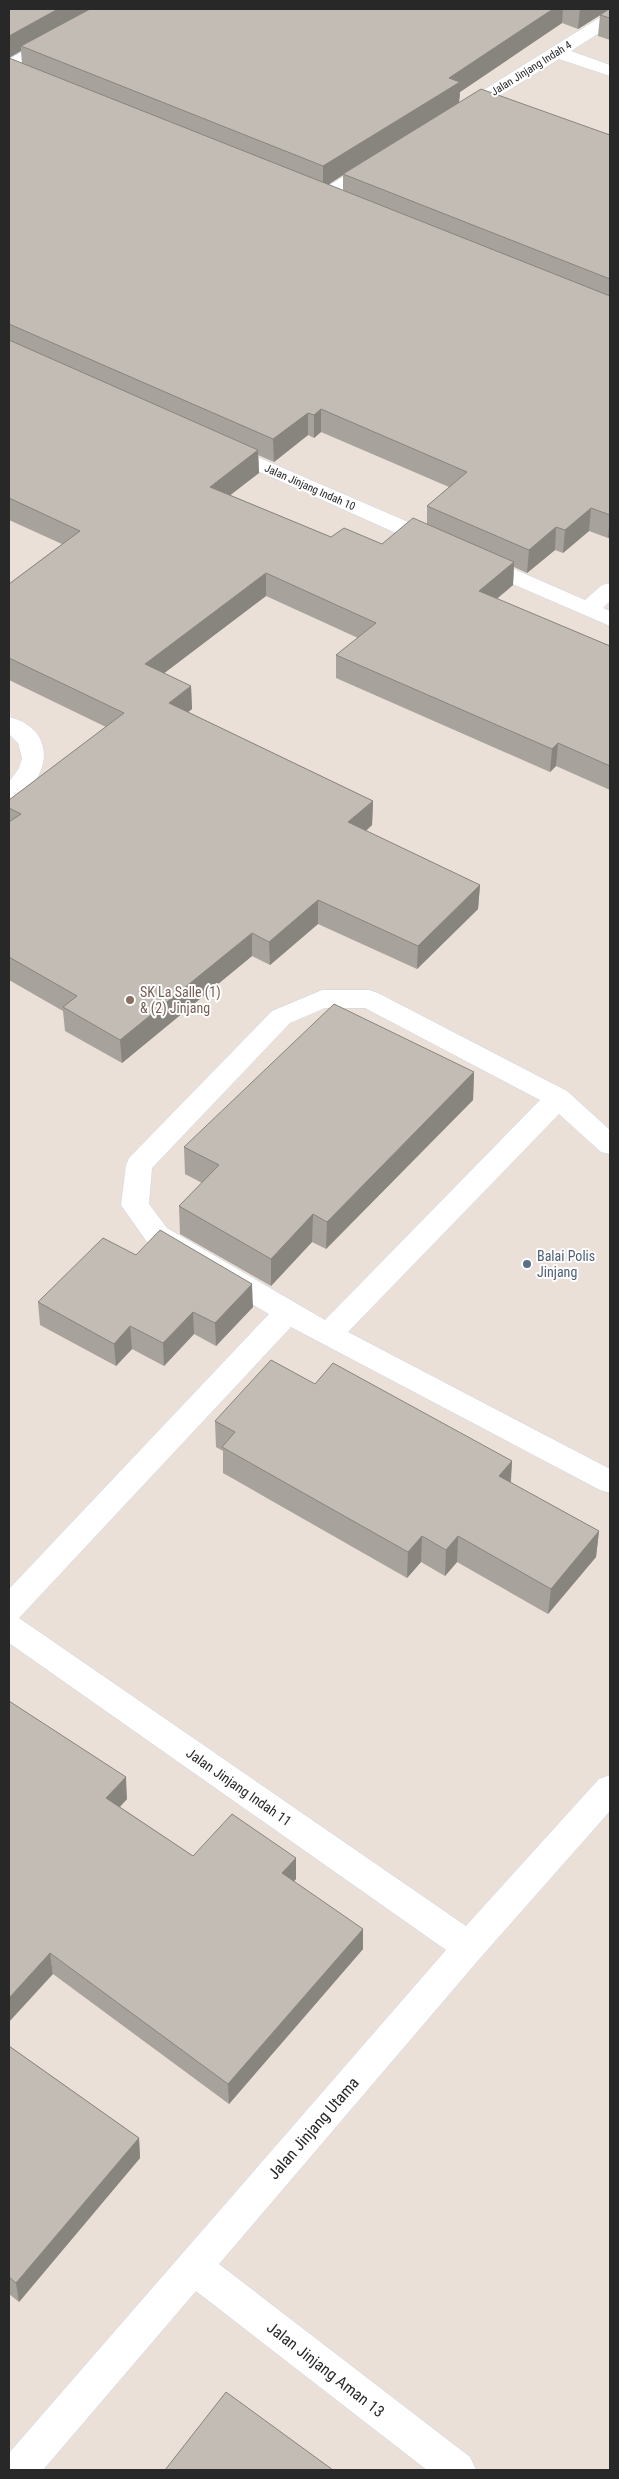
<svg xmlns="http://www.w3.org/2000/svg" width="619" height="2479" font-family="'Roboto Condensed',sans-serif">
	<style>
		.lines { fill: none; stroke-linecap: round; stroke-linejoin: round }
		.minor-casing { stroke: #ced4e2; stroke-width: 1 }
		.minor { fill: #fff; fill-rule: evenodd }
		.wall { fill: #a7a29b; fill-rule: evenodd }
		.shaded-wall { fill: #88847e }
		.building { fill: #c2bcb4; stroke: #88847e }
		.education-dot { fill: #8d6e63; stroke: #fff; stroke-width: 2 }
		.service-dot { fill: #5c6f8a; stroke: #fff; stroke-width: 2 }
		.labels { text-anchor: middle; stroke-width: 4; stroke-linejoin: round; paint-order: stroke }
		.far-street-label { font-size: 11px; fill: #282828; stroke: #fff }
		.education-label { font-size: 14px; fill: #785e54; stroke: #fff; text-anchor: start }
		.service-label { font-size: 14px; fill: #4e5e75; stroke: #fff; text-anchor: start }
		.street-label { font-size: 14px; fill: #282828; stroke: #fff }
		.near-street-label { font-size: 16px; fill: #282828; stroke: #fff }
	</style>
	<rect width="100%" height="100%" fill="#ebe0d8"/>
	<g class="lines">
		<g class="minor-casing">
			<g id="minor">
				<polygon points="100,9 121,9 118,13 15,70 9,71 9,59"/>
				<polygon points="610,14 610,26 571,51 610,65 610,76 559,59 465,117 453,117 450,113 453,109 604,15"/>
				<polygon points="375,159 382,161 384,165 382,169 331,201 317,201 315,197 317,193 368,161"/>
				<polygon points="225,443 443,537 446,542 443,547 435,549 427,547 218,453 215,449 218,445"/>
				<polygon points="479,554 585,600 602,585 610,583 610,601 603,608 610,611 610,626 471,566 468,561 471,556"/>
				<path d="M9 717C46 726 54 759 31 787 25 795 19 800 9 803V782L19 768 22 758 18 743 9 734Z"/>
				<path d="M322 990H369L378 993 567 1091 610 1130V1154L601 1152 559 1114 348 1332 610 1469V1493L600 1490 291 1327 19 1618 466 1926 599 1779 610 1775V1811L481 1957 219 2264 470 2457 476 2470H427L196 2291 43 2470H9V2453L446 1950 9 1643V1589L269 1314 147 1242 121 1205 126 1165 129 1158 272 1011ZM325 1008H365L540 1100 325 1320 167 1228 149 1204 152 1168 290 1023Z"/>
			</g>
		</g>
		<use href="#minor" class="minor"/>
	</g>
	<g class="wall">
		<path d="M9 9H610V40L598 36 600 15 578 29 562 23 460 92 459 102 610 135V537L608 538 589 531 563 553 555 550 527 573 514 567 513 585 497 599 610 646V790L556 766 550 772 336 678V655L358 638 266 596 164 673 191 686 192 709 188 712 373 801 372 825 366 831 480 885 478 909 417 969 318 924 270 965 252 956 122 1063 65 1031 63 1011 9 980V800L106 727 9 680V584L62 544 9 520V58L22 64 21 51ZM343 175V191L328 185ZM321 432 449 487 427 506V524L382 544 331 537 230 495 259 473 258 455 274 462 308 435 314 438Z"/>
		<polygon points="474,1072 473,1100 326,1249 312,1242 271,1286 180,1234 179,1206 202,1183 185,1174 184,1147"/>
		<polygon points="136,1255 253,1307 216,1346 194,1334 164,1366 132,1349 116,1366 40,1325 38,1302"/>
		<polygon points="315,1384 512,1461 511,1483 599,1531 596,1557 548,1614 457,1562 445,1576 421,1562 407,1578 223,1473 223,1451 216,1447 215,1421"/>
		<polygon points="9,1701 127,1799 120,1807 193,1856 296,1879 294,1881 363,1949 229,2104 53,1974"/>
		<polygon points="9,2046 139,2138 140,2158 19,2302 9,2294"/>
	</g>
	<g class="shaded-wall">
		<polygon points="58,9 97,9 21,46 21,51 9,58 9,36"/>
		<polygon points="553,9 563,9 562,23 460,92 459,103 343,174 343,175 323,188 323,166 449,78"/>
		<polygon points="580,9 610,9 578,29"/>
		<polygon points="321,409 321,432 314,438 314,415"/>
		<polygon points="308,413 308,435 274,462 273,439"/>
		<polygon points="258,450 259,473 211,510 210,487"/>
		<polygon points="591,508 589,531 563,553 565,530"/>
		<polygon points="610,515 610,537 608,538"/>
		<polygon points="556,527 555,550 527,573 529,550"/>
		<polygon points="514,562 513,585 478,614 479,591"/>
		<polygon points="266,573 266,596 146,687 145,664"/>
		<polygon points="191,686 192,709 170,726 169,703"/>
		<polygon points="558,743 556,766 550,772 552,749"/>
		<polygon points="373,801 372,825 348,846 348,822"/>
		<polygon points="480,885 478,909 417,969 418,946"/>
		<polygon points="318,900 318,924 270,965 269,942"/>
		<polygon points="252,933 252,956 122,1063 120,1040"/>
		<polygon points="474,1072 473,1100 326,1249 327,1222"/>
		<polygon points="313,1214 312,1242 271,1286 271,1259"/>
		<polygon points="252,1284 253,1307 216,1346 215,1323"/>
		<polygon points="193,1312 194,1334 164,1366 163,1343"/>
		<polygon points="130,1326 132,1349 116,1366 114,1344"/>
		<polygon points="512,1461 510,1487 499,1476"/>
		<polygon points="599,1531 596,1557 548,1614 551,1589"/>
		<polygon points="422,1536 421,1562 407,1578 408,1552"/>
		<polygon points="458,1536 457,1562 445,1576 446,1550"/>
		<polygon points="126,1777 127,1799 108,1819 106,1798"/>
		<polygon points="296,1858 296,1879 282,1894 282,1873"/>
		<polygon points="363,1929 363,1949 229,2104 228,2084"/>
		<polygon points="50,1953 53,1974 9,2022 9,1998"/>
		<polygon points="139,2138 140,2158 19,2302 16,2283"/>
	</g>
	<g class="building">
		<polygon points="9,9 58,9 9,36"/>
		<polygon points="90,9 553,9 449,78 460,82 323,166 21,46"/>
		<polygon points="609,9 610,9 610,18 600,15"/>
		<polygon points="9,58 610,296 610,515 591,508 565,530 556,527 529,550 427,506 467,472 321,409 314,415 308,413 273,439 9,324"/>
		<polygon points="481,89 610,135 610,279 343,174"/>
		<polygon points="9,340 258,450 210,487 331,537 344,528 382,544 413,518 514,562 479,591 610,646 610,766 558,743 552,749 336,655 376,623 266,573 145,664 191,686 169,703 373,801 348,822 480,885 418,946 318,900 269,942 252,933 120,1040 63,1007 77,996 9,957 9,822 21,814 9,808 9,800 124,713 9,658 9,584 80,531 9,498"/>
		<polygon points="334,1004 474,1072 327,1222 313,1214 271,1259 179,1206 219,1165 184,1147"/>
		<polygon points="160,1230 252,1284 215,1323 193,1312 163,1343 130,1326 114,1344 38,1302 103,1238 136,1255"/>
		<polygon points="271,1360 315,1384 333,1363 512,1461 499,1476 599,1531 551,1589 458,1536 446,1550 422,1536 408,1552 222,1447 235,1432 215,1421"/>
		<polygon points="9,1701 126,1777 106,1798 193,1856 232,1814 296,1858 282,1873 363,1929 228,2084 50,1953 9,1998"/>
		<polygon points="9,2046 139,2138 16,2283 9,2277"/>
		<polygon points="226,2392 333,2470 165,2470"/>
	</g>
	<circle class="education-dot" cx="130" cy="1000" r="5"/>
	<circle class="service-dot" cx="527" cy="1264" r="5"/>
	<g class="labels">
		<g class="far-street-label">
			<text transform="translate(531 68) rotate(-32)" y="4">Jalan Jinjang Indah 4</text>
			<text transform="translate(310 487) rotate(24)" y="4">Jalan Jinjang Indah 10</text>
		</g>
		<g class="education-label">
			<text x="140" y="997">SK La Salle (1)<tspan x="140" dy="16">&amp; (2) Jinjang</tspan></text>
		</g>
		<g class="service-label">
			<text x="537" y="1261">Balai Polis<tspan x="537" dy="16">Jinjang</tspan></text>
		</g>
		<g class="street-label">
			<text transform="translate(239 1787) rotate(35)" y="5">Jalan Jinjang Indah 11</text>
		</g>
		<g class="near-street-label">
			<text transform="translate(313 2128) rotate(-49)" y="6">Jalan Jinjang Utama</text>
			<text transform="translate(326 2369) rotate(38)" y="6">Jalan Jinjang Aman 13</text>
		</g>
	</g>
	<rect width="619" height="2479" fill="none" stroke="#282828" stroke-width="20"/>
</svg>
